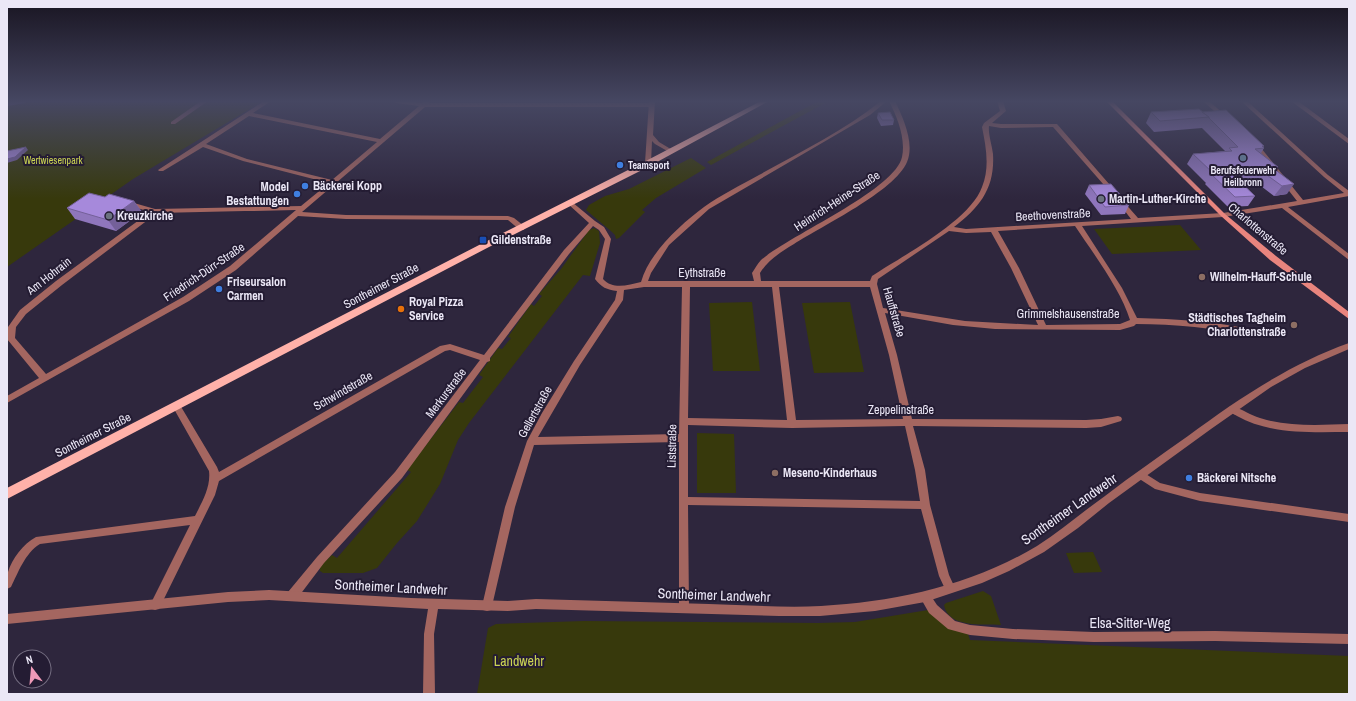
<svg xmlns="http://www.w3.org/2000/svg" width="1356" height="701" font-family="'Archivo Narrow',sans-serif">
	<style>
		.green { fill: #37390c }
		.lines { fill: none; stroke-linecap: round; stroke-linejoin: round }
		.minor { fill: #a46660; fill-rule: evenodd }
		.tertiary { fill: #a46660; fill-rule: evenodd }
		.secondary { fill: #e9857e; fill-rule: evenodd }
		.primary { fill: #ffb1a9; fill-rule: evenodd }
		.wall { fill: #8f76bc }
		.shaded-wall { fill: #746099 }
		.building { fill: #a689db; stroke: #746099 }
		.service-dot { fill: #5c6f8a; stroke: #241c33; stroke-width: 1.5 }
		.shop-dot { fill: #3f7fe0; stroke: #241c33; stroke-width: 1.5 }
		.worship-dot { fill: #6b7280; stroke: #241c33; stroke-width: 1.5 }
		.transit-dot { fill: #1a4fb4; stroke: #241c33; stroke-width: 1.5 }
		.education-dot { fill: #8d6e63; stroke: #241c33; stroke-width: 1.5 }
		.food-dot { fill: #e8710a; stroke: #241c33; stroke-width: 1.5 }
		.labels { text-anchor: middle; stroke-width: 4; stroke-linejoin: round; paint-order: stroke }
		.far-park-label { font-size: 10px; fill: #cbd453; stroke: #241c33 }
		.far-poi-label { font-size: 10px; font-weight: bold; fill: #ebe7f6; stroke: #241c33; text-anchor: start }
		.poi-label { font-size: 12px; font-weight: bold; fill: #ebe7f6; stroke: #241c33; text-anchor: start }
		.street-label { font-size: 12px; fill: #ebe7f6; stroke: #241c33 }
		.near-street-label { font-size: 14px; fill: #ebe7f6; stroke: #241c33 }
		.near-park-label { font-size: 14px; fill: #cbd453; stroke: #241c33 }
	</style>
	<rect width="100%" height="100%" fill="#2e263d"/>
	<g class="green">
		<polygon points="7,101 263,101 133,179 7,267"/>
		<polygon points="818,101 829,101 711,165 707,162"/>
		<polygon points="691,158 706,168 656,198 642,210 645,212 619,238 616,239 615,235 612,232 586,210 589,205 605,196 629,189"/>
		<polygon points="1180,225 1201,250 1112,254 1094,229"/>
		<polygon points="594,228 599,231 600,243 590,276 583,275 469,423 458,440 440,484 417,521 397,543 377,568 363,573 323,573 320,571 320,566 332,555 337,558 411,472 407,470 459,402 463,403 483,377 479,375 498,348 502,349 511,338 508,337 531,304 534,306 542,296 539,294 561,269 589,230"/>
		<polygon points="752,302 760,371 713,371 709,303"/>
		<polygon points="850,302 864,372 814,373 802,303"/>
		<polygon points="697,433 734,434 736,493 697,493"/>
		<polygon points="1093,552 1102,572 1074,573 1066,553"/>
		<path d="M983 591 991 596 1001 625C983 624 948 628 944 605L946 603Z"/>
		<polygon points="928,610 968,634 970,640 1349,656 1349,694 477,694 488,628 496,624 584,621 818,623 855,622"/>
	</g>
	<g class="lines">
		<g class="minor">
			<polygon points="201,101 208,101 175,124 171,124 171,122"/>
			<path d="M264 101H271L253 113 380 139 419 106 396 103 393 101H407L422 103 425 101H431L429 103H652L655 105 652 107H425L302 212 346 215 508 216 514 218 524 226V230H520L508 220 346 219 298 216 236 270 189 301 7 403V396L39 378 7 339 8 327 20 310 56 281 150 212 125 204V202L127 201 155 209 301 206 329 183 243 161 203 147 163 171H159L158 170ZM249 116 377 142 332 180 247 159 206 144ZM296 210 230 266 183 297 46 374 15 338 16 327 26 314 62 285 157 213Z"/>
			<path d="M881 101H887L870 115 709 209 669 245 651 273 648 281H754L752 273C755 269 757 264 761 260 790 235 895 190 902 157 906 138 897 117 889 101H895C903 118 915 143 907 162 895 191 822 226 794 244 781 252 768 260 760 273L761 281H870L872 276C902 256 970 221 982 187 990 167 986 147 982 127L984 123 1000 111 997 101H1003L1006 111 992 123 1001 124H1057L1116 192 1113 194 1111 193 1053 127 1001 128 989 126C988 134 992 145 993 154 995 188 980 207 954 227L966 229 1131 219 1118 202 1121 200 1123 201 1138 218 1223 213 1297 201 1253 145V143H1257L1303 200 1344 193 1324 177 1241 101H1247L1328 175 1349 191V196L1288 207 1349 254V260L1282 208 1223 217 1082 226 1122 288 1137 318C1174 319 1220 321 1256 331L1257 333 1256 335 1253 336C1214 328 1175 324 1136 324L1134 326 1120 330 995 329 953 325 885 313 897 355 912 419 1086 420 1101 419 1118 416 1121 417 1122 419 1121 421 1101 427 1086 428 913 426 925 470 930 505 949 575 955 588 954 591 950 593 946 591 939 576 921 509 688 505 689 608 688 612 684 613 680 612 679 608V442L534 445 515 507 492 606 491 610 487 611 483 610 482 606 505 507 527 441 542 413 574 361 615 300 617 291C607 290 601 287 595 279L605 239 599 230 593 226 569 254 490 358V361L487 362 402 478 324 563 296 600 292 601 288 600 287 596 288 592 317 557 395 472 480 360 450 350 445 351 219 481 215 495 159 609 155 610 151 609 150 605 190 525 40 544C25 553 18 573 11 587L7 589C7 584 6 577 8 572 12 559 23 544 36 537L195 516C202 502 211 487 209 471L174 409 173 407 174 405H180L217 467 219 472 440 346 450 344 484 355 564 250 589 223 568 204V202H572L595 221 604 227 611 239 603 279C613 290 628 285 641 282 649 253 681 224 704 207 721 195 741 185 759 175 800 152 844 131 881 101ZM1075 226C1093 253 1121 290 1130 320L1120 324 1046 325 1019 268 998 231ZM949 231 966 233 991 232 1011 268 1038 325 965 321 883 308 877 284 878 279ZM644 287H682L679 434 538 437 580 365 623 300 624 290ZM690 287H772L787 420 688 418ZM779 287H870L889 355 903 419 796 420ZM688 425 792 428 905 426 915 470 920 501 688 497Z"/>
			<polygon points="1203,101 1209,101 1226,116 1226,118 1222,118"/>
			<polygon points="1291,101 1298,101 1349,139 1349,144"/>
			<path d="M1232 406C1242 409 1250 415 1260 418 1288 427 1320 425 1349 424V432C1312 432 1271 435 1237 416 1234 414 1230 413 1228 409L1229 407Z"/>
			<polygon points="1141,471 1160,483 1200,493 1349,514 1349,522 1200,501 1155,489 1138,478 1136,475 1138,472"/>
			<polygon points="925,592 929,593 937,605 955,621 970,625 1013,629 1094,632 1215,631 1349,634 1349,644 1215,641 1094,642 1013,639 970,635 948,629 929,613 920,597 921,593"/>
		</g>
		<g class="tertiary">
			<polygon points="649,101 655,101 653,135 659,142 674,151 671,153 669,152 655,144 652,141 651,163 648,165 645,163"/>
			<path d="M1349 343V349L1305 368 1271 387 1211 429 1109 503 1078 528 1044 552 1009 571 982 583 925 602 875 611 820 616H779L536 609 508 611 438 609 434 634 435 694H423L424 634 428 609 269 600 228 602 7 624V614L228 592 269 590 411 598 508 601 536 599C594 601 652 602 709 604 746 605 784 608 821 606 896 602 972 585 1037 546 1061 531 1082 512 1105 496 1132 475 1160 456 1188 436 1238 399 1290 364 1349 343Z"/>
		</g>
		<polygon class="secondary" points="1106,101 1112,101 1225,214 1276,256 1349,312 1349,319 1270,260 1221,216"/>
		<polygon class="primary" points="761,101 769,101 646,168 489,247 7,499 7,488 483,243 640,164"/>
	</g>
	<g class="wall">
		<polygon points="1151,112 1202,112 1264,146 1263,147 1264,148 1261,153 1276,170 1287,194 1274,196 1253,180 1239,181 1255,196 1248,206 1228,207 1205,184 1206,183 1187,164 1193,154 1225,151 1202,128 1154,132 1146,123"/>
		<polygon points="878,113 894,120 893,125 881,126 877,118"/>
		<polygon points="1089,185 1129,205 1125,214 1101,215 1085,194"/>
		<polygon points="105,197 134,201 142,212 116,231 75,219 67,208"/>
	</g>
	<g class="shaded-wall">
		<polygon points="19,101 27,101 25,103 7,106 7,103"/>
		<polygon points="26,147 28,150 17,160 7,163 7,159"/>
		<polygon points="1278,167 1271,177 1273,168"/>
		<polygon points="1294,184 1287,194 1274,196 1282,186"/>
		<polygon points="134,201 142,212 116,231 108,220"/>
	</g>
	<g class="building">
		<polygon points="7,101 19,101 7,103"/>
		<polygon points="1199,109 1209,117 1160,121 1151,112"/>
		<polygon points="1226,110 1264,146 1262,146 1264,148 1255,149 1278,167 1273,168 1294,184 1282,186 1260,170 1230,172 1255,196 1235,197 1211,174 1214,174 1193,154 1232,151 1229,148 1238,147 1209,118 1209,117 1202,112"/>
		<polygon points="890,112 894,120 882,120 878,113"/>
		<polygon points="26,147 15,157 7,159 7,151"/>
		<polygon points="1111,184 1129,205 1105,207 1089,185"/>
		<polygon points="89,193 105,197 109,194 134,201 108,220 67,208"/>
	</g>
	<linearGradient id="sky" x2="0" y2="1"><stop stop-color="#191522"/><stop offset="0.51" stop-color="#464762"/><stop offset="1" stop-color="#464762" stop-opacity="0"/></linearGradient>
	<rect width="1356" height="199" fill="url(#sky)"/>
	<circle class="service-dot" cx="1243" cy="158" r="4"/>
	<g class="shop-dot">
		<circle cx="620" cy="165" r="4"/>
		<circle cx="305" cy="186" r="4"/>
		<circle cx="297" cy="194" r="4"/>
		<circle cx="219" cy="289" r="4"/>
		<circle cx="1189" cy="478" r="4"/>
	</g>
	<g class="worship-dot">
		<circle cx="1101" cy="199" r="4"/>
		<circle cx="109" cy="216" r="4"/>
	</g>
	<rect class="transit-dot" x="479" y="236" width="8" height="8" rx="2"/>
	<g class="education-dot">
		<circle cx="1202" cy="277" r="4"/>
		<circle cx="1294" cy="325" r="4"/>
		<circle cx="775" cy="473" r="4"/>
	</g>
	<circle class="food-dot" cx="401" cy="309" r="4"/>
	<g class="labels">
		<g class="far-park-label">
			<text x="53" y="164">Wertwiesenpark</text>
		</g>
		<g class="far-poi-label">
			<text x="628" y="169">Teamsport</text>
			<text x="1243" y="174" text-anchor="middle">Berufsfeuerwehr<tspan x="1243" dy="12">Heilbronn</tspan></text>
		</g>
		<g class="poi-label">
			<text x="313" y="190">Bäckerei Kopp</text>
			<text x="289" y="191" text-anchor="end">Model<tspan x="289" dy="14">Bestattungen</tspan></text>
			<text x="1109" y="203">Martin-Luther-Kirche</text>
			<text x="117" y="220">Kreuzkirche</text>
			<text x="491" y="244">Gildenstraße</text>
			<text x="1210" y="281">Wilhelm-Hauff-Schule</text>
			<text x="227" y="286">Friseursalon<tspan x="227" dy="14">Carmen</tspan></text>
			<text x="409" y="306">Royal Pizza<tspan x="409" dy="14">Service</tspan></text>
			<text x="1286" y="322" text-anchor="end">Städtisches Tagheim<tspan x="1286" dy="14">Charlottenstraße</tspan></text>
			<text x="783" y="477">Meseno-Kinderhaus</text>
			<text x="1197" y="482">Bäckerei Nitsche</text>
		</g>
		<g class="street-label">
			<text transform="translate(837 201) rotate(-33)" y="4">Heinrich-Heine-Straße</text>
			<text transform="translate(1053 215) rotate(-3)" y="4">Beethovenstraße</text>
			<text transform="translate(1258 229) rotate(40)" y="4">Charlottenstraße</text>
			<text transform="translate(204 272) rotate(-34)" y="4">Friedrich-Dürr-Straße</text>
			<text x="702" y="277">Eythstraße</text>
			<text transform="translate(49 276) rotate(-38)" y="4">Am Hohrain</text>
			<text transform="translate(381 286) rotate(-28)" y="4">Sontheimer Straße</text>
			<text transform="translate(894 312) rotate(74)" y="4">Hauffstraße</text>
			<text x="1068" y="318">Grimmelshausenstraße</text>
			<text transform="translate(343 391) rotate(-30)" y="4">Schwindstraße</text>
			<text transform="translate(446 393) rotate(-53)" y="4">Merkurstraße</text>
			<text x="901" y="414">Zeppelinstraße</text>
			<text transform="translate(535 412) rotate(-61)" y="4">Gellertstraße</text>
			<text transform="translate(93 435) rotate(-27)" y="4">Sontheimer Straße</text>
			<text transform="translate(672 446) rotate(-89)" y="4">Liststraße</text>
		</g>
		<g class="near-street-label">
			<text transform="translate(1069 509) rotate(-35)" y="5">Sontheimer Landwehr</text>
			<text transform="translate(391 587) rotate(3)" y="5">Sontheimer Landwehr</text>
			<text transform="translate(714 595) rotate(2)" y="5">Sontheimer Landwehr</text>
			<text x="1130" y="628">Elsa-Sitter-Weg</text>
		</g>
		<g class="near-park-label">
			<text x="519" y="666">Landwehr</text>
		</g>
	</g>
	<rect width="1356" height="701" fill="none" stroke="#ebe7f6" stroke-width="16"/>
	<g transform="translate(32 669) rotate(344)"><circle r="19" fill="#241c33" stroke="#746d81"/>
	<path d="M0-3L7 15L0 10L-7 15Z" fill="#ef9ab8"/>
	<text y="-6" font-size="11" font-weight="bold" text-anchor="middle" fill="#ebe7f6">N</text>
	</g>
</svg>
